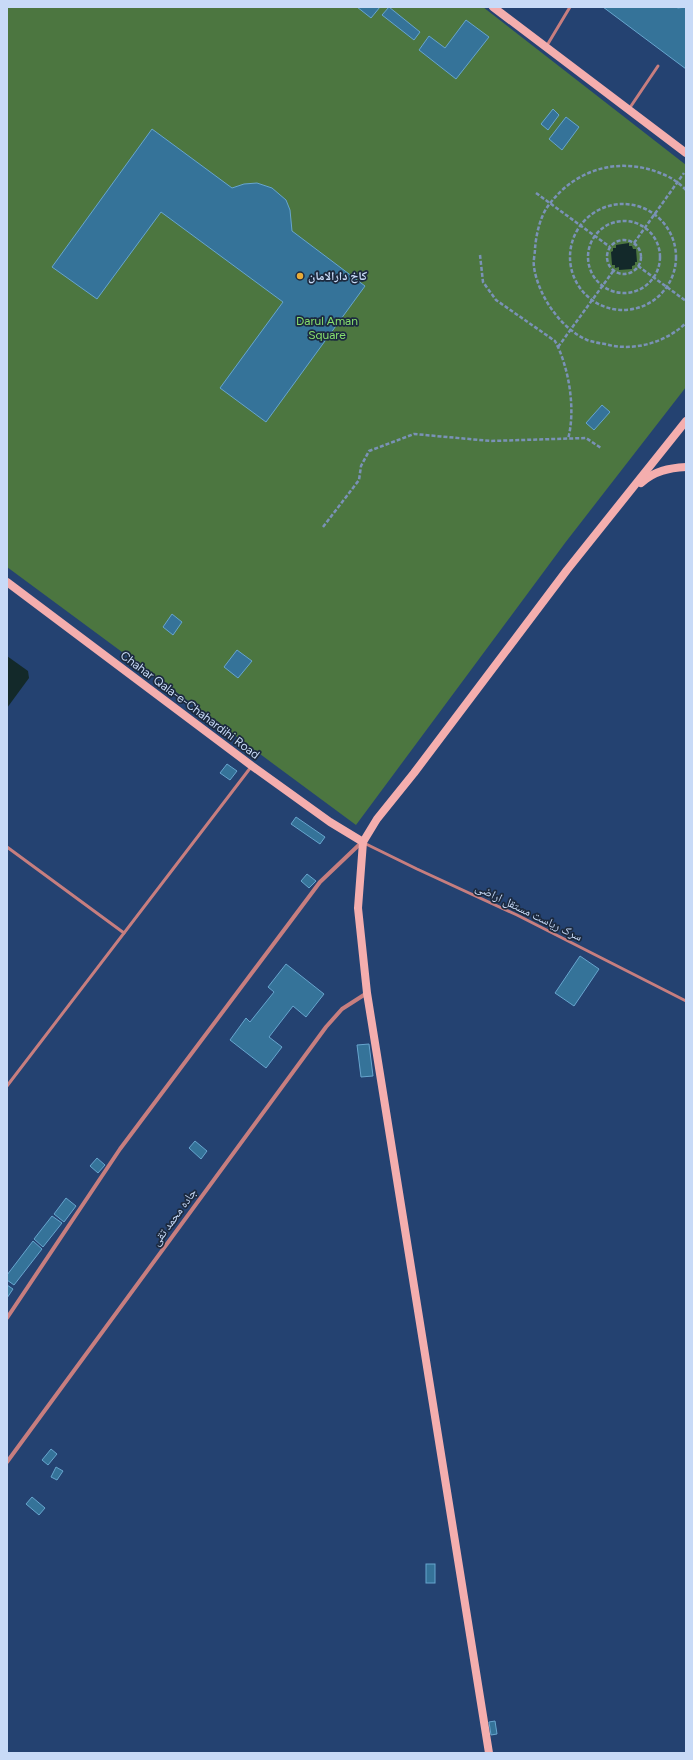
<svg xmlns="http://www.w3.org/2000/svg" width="693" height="1760" font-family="Figtree,'Noto Naskh Arabic',sans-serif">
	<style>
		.green { fill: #4c7640 }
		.water { fill: #13292a }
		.building { fill: #357399; stroke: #67a5ce }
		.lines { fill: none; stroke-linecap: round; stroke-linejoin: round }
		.path { stroke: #7a92b7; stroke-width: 2.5; stroke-dasharray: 4 2; stroke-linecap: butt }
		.service { stroke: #c77e7f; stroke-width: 3 }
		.minor { stroke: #c77e7f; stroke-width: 4 }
		.secondary { stroke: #f4aeae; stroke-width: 8 }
		.poi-dot { fill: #e8ab37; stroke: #1c2a3f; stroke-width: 1.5 }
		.labels { text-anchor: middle; stroke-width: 3.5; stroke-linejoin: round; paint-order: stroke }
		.poi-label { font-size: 12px; font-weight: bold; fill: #c8daf7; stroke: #1c2a3f; text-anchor: start }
		.park-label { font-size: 12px; fill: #87df6d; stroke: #1c2a3f }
		.street-label { font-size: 12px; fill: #c8daf7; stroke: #1c2a3f }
	</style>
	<rect width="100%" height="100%" fill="#244271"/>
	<polygon class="green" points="7,7 483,7 686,165 686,387 565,543 356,825 7,567"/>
	<g class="water">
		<polygon points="629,243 629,246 632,246 633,249 636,249 637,262 635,262 635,265 632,266 632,269 619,270 619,267 615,268 615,265 612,265 611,252 613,251 613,248 616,248 616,245"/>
		<polygon points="7,656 28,671 29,678 7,708"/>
	</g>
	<g class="building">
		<polygon points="357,7 380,7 371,18"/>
		<polygon points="389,7 420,32 414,40 382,15"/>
		<polygon points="603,7 676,7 678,8 686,7 686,69"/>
		<polygon points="466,20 489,37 456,79 419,50 429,36 445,48"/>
		<polygon points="553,109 559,115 548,130 541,124"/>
		<polygon points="566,117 579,127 562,150 549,139"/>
		<polygon points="152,129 232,188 244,184 257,183 272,188 286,200 290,210 292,231 365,286 266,422 220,388 283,302 161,212 97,299 52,267"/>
		<polygon points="602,405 610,412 594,430 586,423"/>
		<polygon points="172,614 182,622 173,635 163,627"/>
		<polygon points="237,650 252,661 238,678 224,667"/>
		<polygon points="227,764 237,771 230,780 220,773"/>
		<polygon points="296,817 325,837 320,844 291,824"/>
		<polygon points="307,874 316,881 309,888 301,881"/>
		<polygon points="580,956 599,969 574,1006 555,993"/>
		<polygon points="286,964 324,994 306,1017 293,1006 269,1037 282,1047 266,1068 230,1040 246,1018 250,1022 274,992 268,987"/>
		<polygon points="369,1044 373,1076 361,1077 357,1045"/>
		<polygon points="195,1141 207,1151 201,1159 189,1148"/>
		<polygon points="97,1158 105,1165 98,1173 90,1166"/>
		<polygon points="66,1198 76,1206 64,1222 54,1214"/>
		<polygon points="52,1216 62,1223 43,1247 34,1239"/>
		<polygon points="33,1241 42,1249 14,1285 7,1280 7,1275"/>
		<polygon points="7,1285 13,1289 7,1298"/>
		<polygon points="51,1449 57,1454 48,1465 42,1460"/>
		<polygon points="56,1467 63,1471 57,1480 51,1477"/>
		<polygon points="32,1497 45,1508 39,1515 26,1504"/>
		<rect x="426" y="1564" width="9" height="19"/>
		<polygon points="495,1721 497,1734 491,1735 489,1722"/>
	</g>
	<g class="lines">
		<g class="path">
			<path d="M686 190C681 185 675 180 669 177 625 155 577 166 548 206 540 217 536 235 535 249 535 254 533 261 534 267 538 295 560 328 587 340 593 342 599 343 605 344 633 352 665 343 686 323"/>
			<polyline points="536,193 610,247"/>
			<circle cx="623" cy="257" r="53"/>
			<circle cx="624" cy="257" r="36"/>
			<circle cx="624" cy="257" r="17"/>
			<polyline points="634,243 684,173"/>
			<path d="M480 255 483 282 496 300 555 341C569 367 576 410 568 439"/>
			<polyline points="638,266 686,301"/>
			<polyline points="558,347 614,270"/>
			<polyline points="323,527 359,480 361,466 369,451 414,434 491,441 586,438 601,448"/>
		</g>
		<g class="service">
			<polyline points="546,47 570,7"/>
			<polyline points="629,109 658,66"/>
			<polyline points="364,843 417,869 517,915 686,1001"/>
			<polyline points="7,847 124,933"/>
			<polyline points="7,1086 251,767"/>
		</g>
		<g class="minor">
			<polyline points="7,1318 120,1149 320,882 362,842"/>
			<polyline points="7,1462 326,1027 342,1009 367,993"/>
		</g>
		<g class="secondary">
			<polyline points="493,7 686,153"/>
			<path d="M641 483C654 471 669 468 686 467"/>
			<polyline points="7,582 252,766 330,822 363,842"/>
			<polyline points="489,1753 367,993 358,908 363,842 377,819 414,773 567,570 686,421"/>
		</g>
	</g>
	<circle class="poi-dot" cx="300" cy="276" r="4"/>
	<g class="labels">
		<g class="poi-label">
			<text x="308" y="280">کاخ دارالامان</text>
		</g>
		<g class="park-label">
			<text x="327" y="325">Darul Aman<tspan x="327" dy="14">Square</tspan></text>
		</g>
		<g class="street-label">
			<text transform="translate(190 705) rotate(37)" y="4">Chahar Qala-e-Chahardihi Road</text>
			<text transform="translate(529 912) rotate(26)" y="4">سرک ریاست مستقل اراضی</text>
			<text transform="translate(174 1217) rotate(-54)" y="4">جاده محمد تقی</text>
		</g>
	</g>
	<rect width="693" height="1760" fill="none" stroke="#c8daf7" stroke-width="16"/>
</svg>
